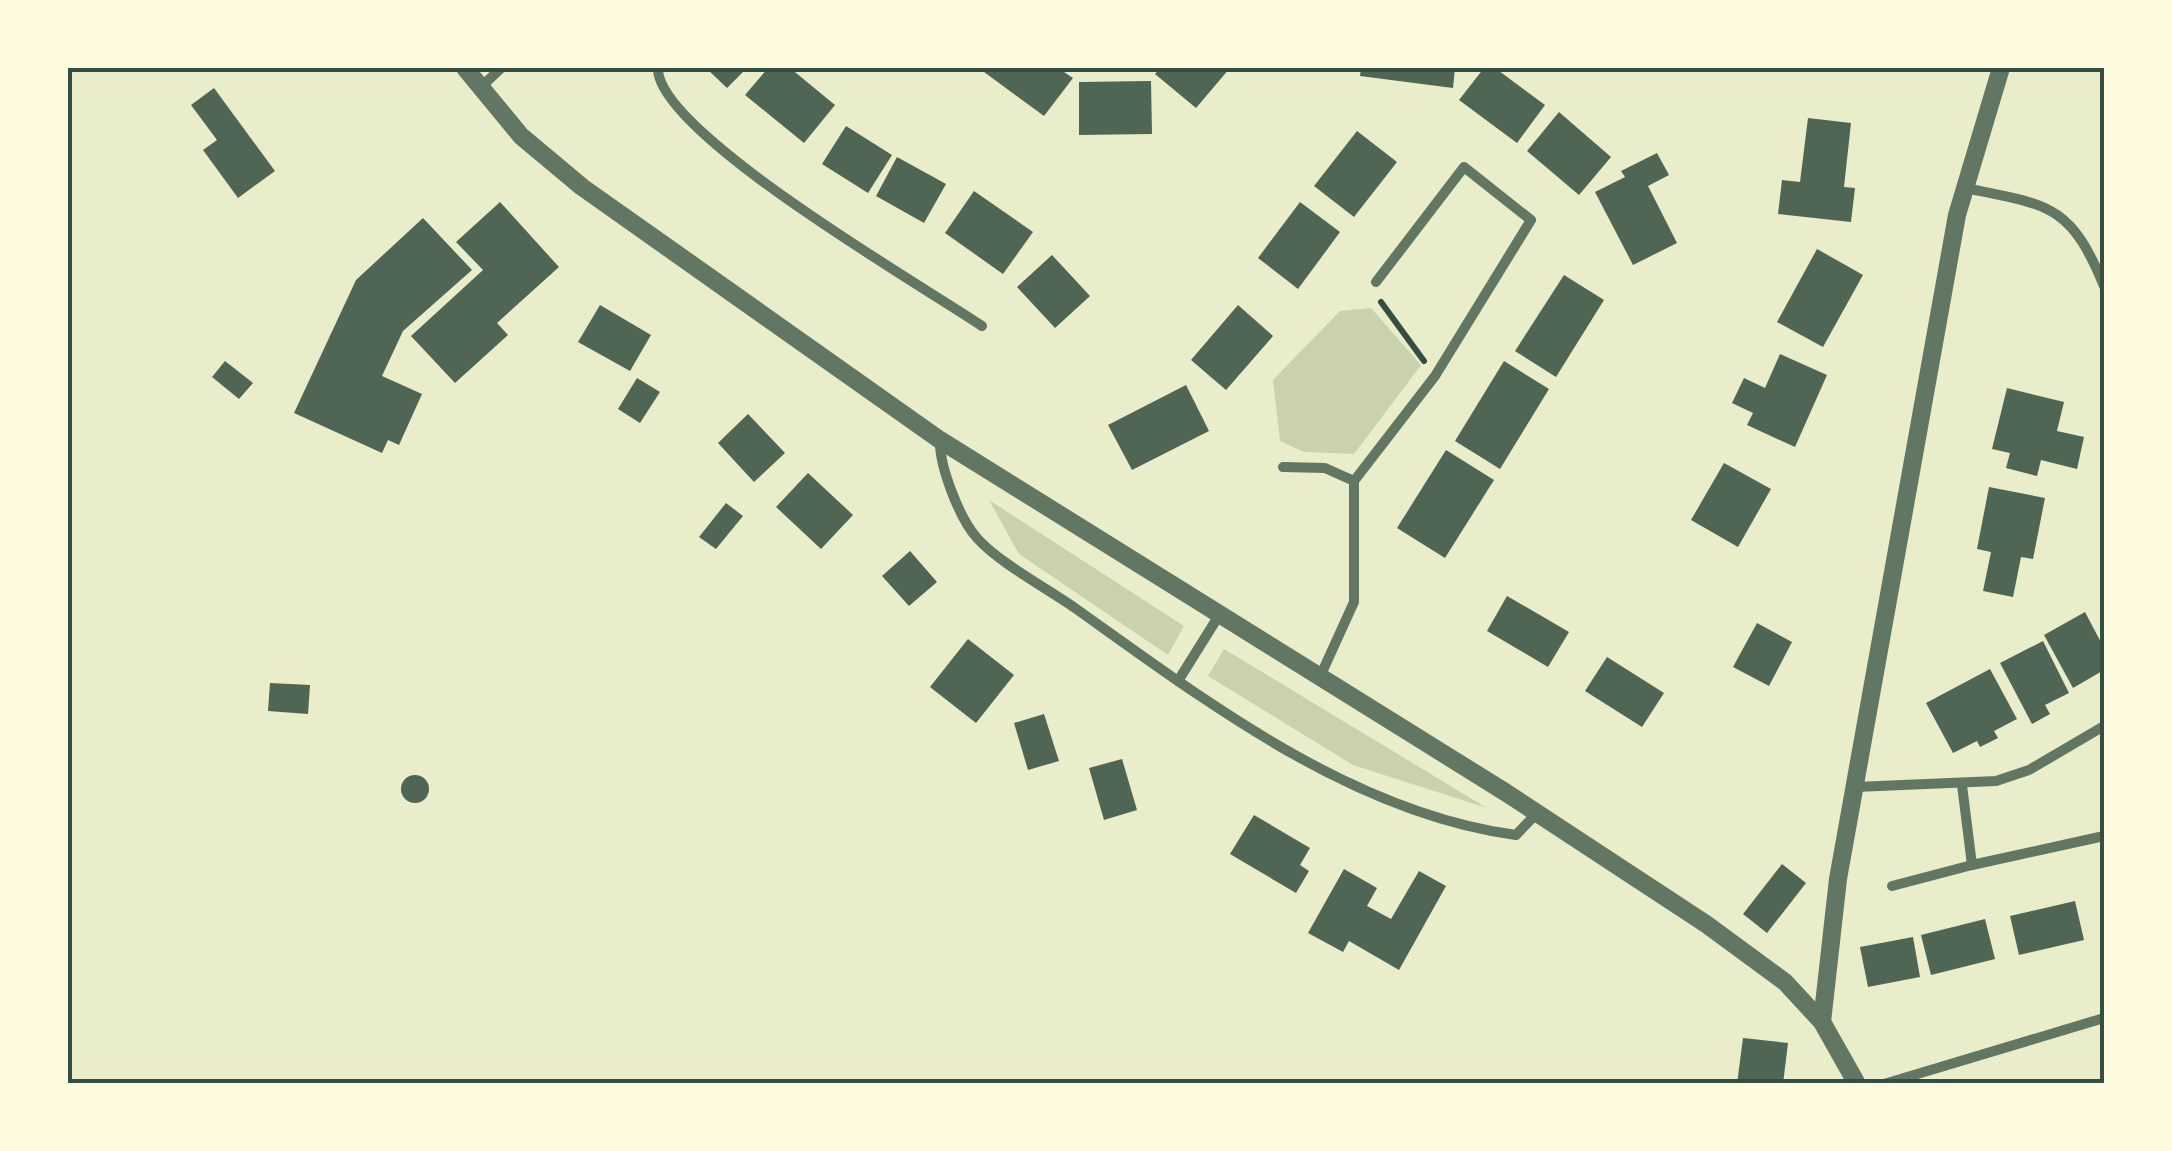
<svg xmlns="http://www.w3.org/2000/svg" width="2172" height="1151" font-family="'Varela Round',sans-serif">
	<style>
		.green { fill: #cad2ad }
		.building { fill: #4f6655 }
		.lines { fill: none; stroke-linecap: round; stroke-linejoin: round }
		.path { stroke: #344e41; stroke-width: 6 }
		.minor { stroke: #617663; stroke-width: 10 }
		.tertiary { stroke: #617663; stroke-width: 18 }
		.neatline { fill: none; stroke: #344e41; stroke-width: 4 }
	</style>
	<rect width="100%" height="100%" fill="#e9edc9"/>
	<g class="green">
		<polygon points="1371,308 1421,365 1354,454 1304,452 1280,441 1273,380 1340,311"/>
		<polygon points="989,500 1184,626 1168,655 1019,554"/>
		<polygon points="1224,649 1487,808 1353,765 1208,676"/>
	</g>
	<g class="building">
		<polygon points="706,68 747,68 727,88"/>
		<polygon points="768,68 790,68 835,105 804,143 745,95"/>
		<polygon points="988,68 1058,68 1073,78 1044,116 984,72"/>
		<polygon points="1160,68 1230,68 1196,108 1155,74"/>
		<polygon points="1361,68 1455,68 1453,88 1360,76"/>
		<polygon points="1484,68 1495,68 1545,105 1517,143 1459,100"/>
		<polygon points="1151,81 1152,134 1079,135 1079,82"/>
		<polygon points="214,88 275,171 238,198 203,150 217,140 191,105"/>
		<polygon points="1559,112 1611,157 1579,195 1527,151"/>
		<polygon points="1808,118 1851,123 1844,187 1855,188 1851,222 1778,214 1782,180 1800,182"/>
		<polygon points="846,126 892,155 868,193 822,164"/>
		<polygon points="1357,131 1397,162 1354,217 1314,186"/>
		<polygon points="1657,153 1669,175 1648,186 1677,243 1633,265 1595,192 1625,177 1621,171"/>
		<polygon points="897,157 946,184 924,223 876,196"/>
		<polygon points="974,191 1033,232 1003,274 945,233"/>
		<polygon points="500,202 559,267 497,323 508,335 455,383 411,336 483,270 456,242"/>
		<polygon points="1300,202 1340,232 1298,289 1258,258"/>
		<polygon points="423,218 472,270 403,331 382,376 422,394 399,445 388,440 382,453 294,413 356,280"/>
		<polygon points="1817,249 1863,275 1823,347 1777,322"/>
		<polygon points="1052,255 1090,296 1055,328 1017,287"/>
		<polygon points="1564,275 1604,300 1556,377 1515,351"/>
		<polygon points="600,305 651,335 630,371 578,342"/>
		<polygon points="1238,305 1273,336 1226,390 1191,360"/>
		<polygon points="1780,354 1827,375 1795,447 1747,425 1753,413 1732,403 1744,378 1765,388"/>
		<polygon points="225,361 253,383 239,399 212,377"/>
		<polygon points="1504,361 1549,389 1500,469 1455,441"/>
		<polygon points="637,378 660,392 640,423 618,409"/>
		<polygon points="1186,385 1209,431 1132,470 1108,425"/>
		<polygon points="2007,388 2064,402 2057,431 2084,437 2077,469 2041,460 2037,476 2006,468 2010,453 1992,449"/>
		<polygon points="748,414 785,453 754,482 718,443"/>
		<polygon points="1446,450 1494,480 1445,558 1397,528"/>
		<polygon points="1724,463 1771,489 1738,547 1691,520"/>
		<polygon points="808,473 853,515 821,549 776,507"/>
		<polygon points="1989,487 2045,498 2033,559 2021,557 2013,597 1983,591 1991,552 1977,549"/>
		<polygon points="726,503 743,516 716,549 699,537"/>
		<polygon points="910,551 937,582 909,606 882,576"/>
		<polygon points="1507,596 1569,632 1548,667 1487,631"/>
		<polygon points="2085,612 2104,648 2104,670 2073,688 2044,635"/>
		<polygon points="1757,623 1792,642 1769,686 1733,667"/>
		<polygon points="968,639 1014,675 976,723 930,687"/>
		<polygon points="2043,641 2069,693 2045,705 2050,714 2032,724 2000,663"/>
		<polygon points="1607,657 1664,693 1642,727 1585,691"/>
		<polygon points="1990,669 2017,719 1994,731 1998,738 1980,747 1977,741 1953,753 1926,703"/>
		<polygon points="270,683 310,685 308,714 268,711"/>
		<polygon points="1044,714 1059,761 1028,770 1014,723"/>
		<polygon points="1122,759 1137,810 1104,820 1089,768"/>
		<circle cx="415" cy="789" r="14"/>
		<polygon points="1254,815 1310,848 1300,865 1309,871 1296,893 1230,854"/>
		<polygon points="1782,864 1806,883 1767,933 1743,914"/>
		<polygon points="1344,869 1377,888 1367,906 1391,919 1419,871 1446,886 1399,970 1349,941 1343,952 1308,933"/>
		<polygon points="2075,901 2084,940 2019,955 2010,916"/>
		<polygon points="1985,919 1995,959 1931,975 1921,935"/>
		<polygon points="1913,937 1920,977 1868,987 1860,947"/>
		<polygon points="1743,1038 1788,1043 1783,1084 1737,1084"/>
	</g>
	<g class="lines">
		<polyline class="path" points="1381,302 1424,361"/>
		<g class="minor">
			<path d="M658 68C656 132 923 286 982 326"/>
			<polyline points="481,87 501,68"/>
			<path d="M1965 188C2048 205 2070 203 2104 286"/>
			<path d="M940 440C939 465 959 518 977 538 999 563 1047 588 1075 608 1207 702 1352 813 1516 835L1537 813"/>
			<polyline points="1283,467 1325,468 1354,481"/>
			<polyline points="1319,679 1354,602 1354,481 1435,376 1531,220 1464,167 1376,282"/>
			<polyline points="1178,681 1218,617"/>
			<polyline points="1962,785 1972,865 2104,836"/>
			<polyline points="1856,787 1996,781 2029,770 2104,726"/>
			<polyline points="1892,886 1972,865"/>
			<polyline points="1884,1084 2104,1018"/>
		</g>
		<g class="tertiary">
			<polyline points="465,68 521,136 582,187 940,440 1505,792 1706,924 1785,982 1822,1022 1857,1084"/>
			<polyline points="1822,1022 1838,879 1957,215 2001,68"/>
		</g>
	</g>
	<rect width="2172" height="1151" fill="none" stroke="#fefae0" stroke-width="140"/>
	<rect x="70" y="70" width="2032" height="1011" class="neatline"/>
</svg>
